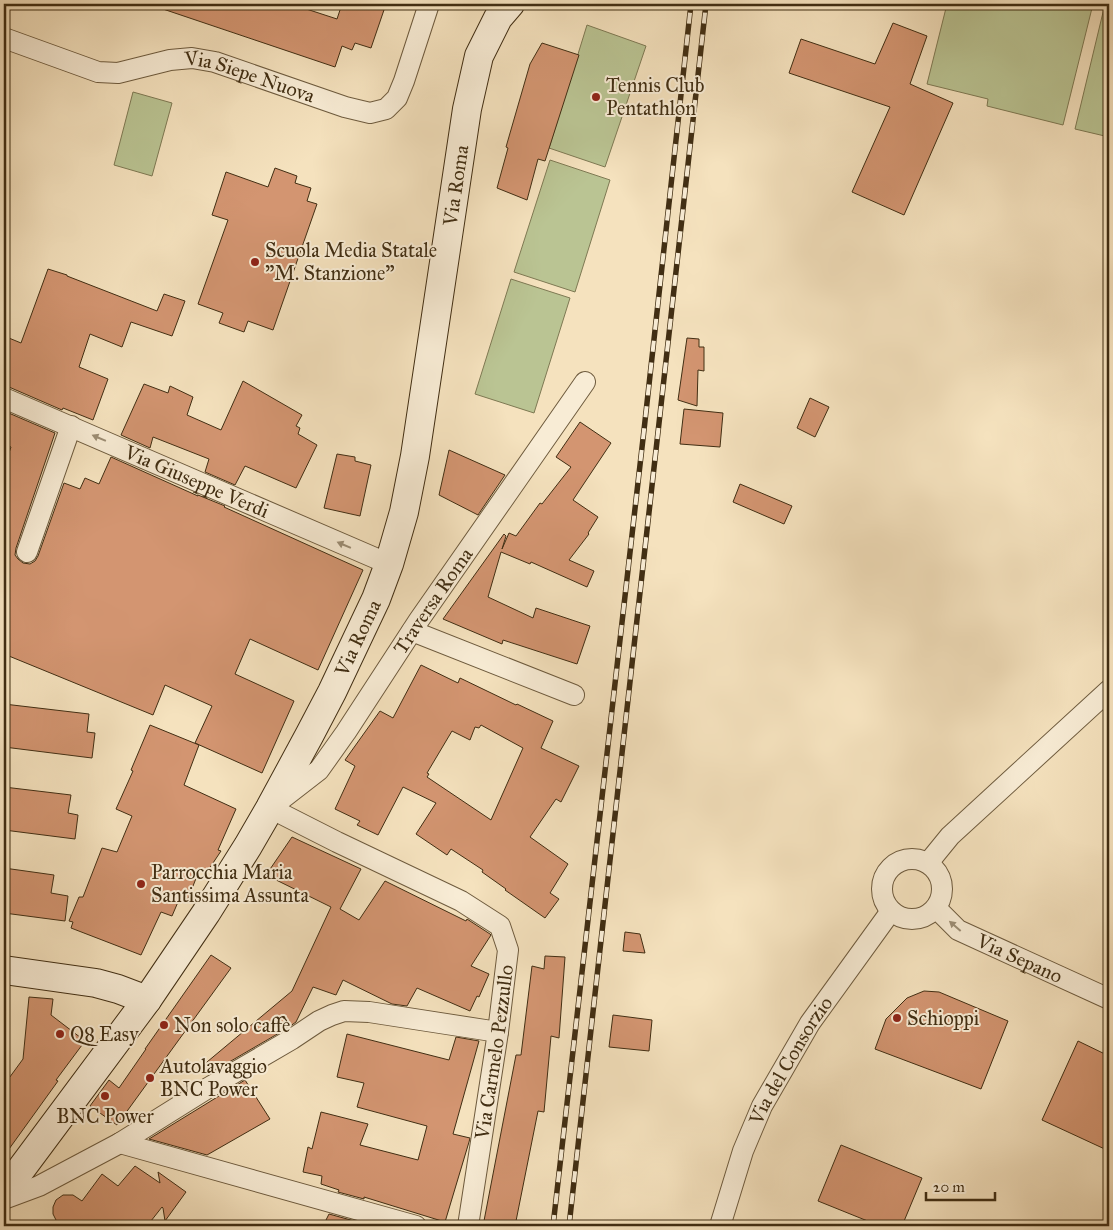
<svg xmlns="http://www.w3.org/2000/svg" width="1113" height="1230" font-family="'IM FELL Great Primer',serif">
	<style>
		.green { fill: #bac493; stroke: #7e7953 }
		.building { fill: #d39571; stroke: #412e13; fill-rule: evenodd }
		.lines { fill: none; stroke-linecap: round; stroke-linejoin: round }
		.street-casing { stroke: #6e5b3e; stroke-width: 22 }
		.secondary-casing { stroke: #412e13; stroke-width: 30 }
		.street { stroke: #f8ecd5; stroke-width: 20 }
		.secondary { stroke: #f8ecd5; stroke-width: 28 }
		.rail-casing { stroke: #412e13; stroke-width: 5.5 }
		.rail { stroke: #f8ecd5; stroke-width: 4; stroke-dasharray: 11; stroke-linecap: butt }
		.oneway { fill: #9c8d74 }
		.poi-dot { fill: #8f2418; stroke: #f8ecd5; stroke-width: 2 }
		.labels { text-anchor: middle; stroke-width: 4; stroke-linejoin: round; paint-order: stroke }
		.street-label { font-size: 20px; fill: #412e13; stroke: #f8ecd5 }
		.poi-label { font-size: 20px; fill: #412e13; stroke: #f8ecd5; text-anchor: start }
	</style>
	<rect width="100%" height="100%" fill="#f5e2be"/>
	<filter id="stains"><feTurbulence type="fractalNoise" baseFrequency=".004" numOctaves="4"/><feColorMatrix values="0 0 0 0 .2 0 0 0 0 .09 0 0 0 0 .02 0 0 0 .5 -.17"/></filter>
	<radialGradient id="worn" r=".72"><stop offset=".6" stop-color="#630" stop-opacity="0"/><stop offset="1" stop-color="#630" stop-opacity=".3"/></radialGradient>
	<g class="green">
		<polygon points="947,4 1093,4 1063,125 987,106 988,99 927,84"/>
		<polygon points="1105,4 1109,4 1109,137 1075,129"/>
		<polygon points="587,25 646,46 605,167 549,148"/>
		<polygon points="133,92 172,103 152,176 114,165"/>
		<polygon points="550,160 610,180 575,292 514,272"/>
		<polygon points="511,279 570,298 534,413 475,394"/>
	</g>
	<g class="building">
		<polygon points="158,4 291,4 337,19 342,4 386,4 371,48 355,43 352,50 342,46 335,67 157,7"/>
		<polygon points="893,23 927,36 910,84 953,103 904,215 852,192 890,107 789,73 801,39 875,64"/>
		<polygon points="542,43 579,55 545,161 538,159 527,200 497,188 508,148 506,147 530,64"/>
		<polygon points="275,168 297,176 295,183 311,188 307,201 317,204 273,330 248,321 244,332 219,323 223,313 198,304 228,220 212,215 226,172 268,187"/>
		<polygon points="48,269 67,275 67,276 157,311 164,294 185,301 172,336 131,322 122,347 90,334 79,367 108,379 93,420 63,408 62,410 9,387 4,386 4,336 21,343"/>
		<polygon points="687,338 699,339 699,347 704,347 704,371 698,370 697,406 678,400"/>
		<polygon points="243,381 302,415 296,426 300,428 298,434 317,445 296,488 245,466 235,485 205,472 209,459 153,437 150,448 121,435 144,384 168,393 170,386 193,397 187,415 221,430"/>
		<polygon points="810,398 829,407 815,437 797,428"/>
		<polygon points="684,409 723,413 720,447 680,444"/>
		<polygon points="4,411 55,433 16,548 15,555 18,559 23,563 30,564 35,561 38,556 64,483 80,489 85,478 99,484 111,457 198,496 198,495 225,506 224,507 363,570 318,670 250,639 235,674 294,701 262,773 195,743 212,706 165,685 153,715 4,654 4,468 11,447 4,444"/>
		<polygon points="580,422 611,443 573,500 598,517 588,533 589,534 569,560 594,571 587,587 531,562 530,564 501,552 488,597 533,618 536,608 590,626 577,664 503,640 502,644 443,619 504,534 506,536 502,549 509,533 516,536 540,503 542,504 571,467 556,457"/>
		<polygon points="449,450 505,475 478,515 439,495"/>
		<polygon points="337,454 355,457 355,461 371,465 360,516 324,508"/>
		<polygon points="740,484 792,506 784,524 733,502"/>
		<path d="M421 665 458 683 460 678 516 705 517 704 553 721 541 748 579 766 561 802 556 799 530 837 568 864 550 893 559 899 545 918 505 890 506 889 482 872 483 870 451 849 447 855 416 834 436 803 403 787 378 835 357 825 360 821 335 809 355 766 345 760 380 711 393 718ZM481 725 523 748 491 820 427 777 429 774 427 773 452 731 470 740 475 727 479 728Z"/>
		<polygon points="4,704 89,714 87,732 95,733 92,758 4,747"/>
		<polygon points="150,725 199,745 184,785 236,809 218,850 221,851 207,872 200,868 188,899 181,895 172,916 161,912 141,955 71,928 73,922 69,921 79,897 83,897 102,848 117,852 132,816 116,809 133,771 131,770"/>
		<polygon points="4,787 71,795 68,813 78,815 75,839 4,830"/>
		<polygon points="292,837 361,869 340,909 359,920 385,881 466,921 467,919 490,934 491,935 471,966 489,974 479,997 477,996 470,1011 417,988 407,1006 392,1004 343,980 336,995 313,987 296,1022 286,1029 212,1072 201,1067 292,991 331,907 266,875"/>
		<polygon points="4,868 54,875 51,893 68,896 65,921 4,913"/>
		<polygon points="625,932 640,934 645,953 623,951"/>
		<polygon points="211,955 231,968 117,1125 90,1106 109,1080 119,1088 146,1049 145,1049"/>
		<polygon points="545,956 565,957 559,1038 551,1036 544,1112 538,1111 515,1226 483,1226 516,1055 521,1055 532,966 544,969"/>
		<polygon points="924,991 939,992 1008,1021 981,1089 875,1049 886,1019 907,998"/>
		<polygon points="29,997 53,999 51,1015 85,1041 56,1080 58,1081 4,1156 4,1085 23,1059"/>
		<polygon points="613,1015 652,1020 649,1051 609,1047"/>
		<polygon points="347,1034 449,1060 456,1037 479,1041 453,1134 470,1138 469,1142 445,1222 364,1197 364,1199 338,1192 339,1190 321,1184 322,1176 303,1172 308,1147 312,1149 321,1112 368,1124 360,1145 418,1160 427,1126 357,1107 364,1083 337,1077"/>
		<polygon points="1078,1041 1109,1056 1109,1151 1042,1120"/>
		<polygon points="245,1080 270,1119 207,1155 149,1139"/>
		<polygon points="841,1145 922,1178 902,1226 880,1226 818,1201"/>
		<polygon points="135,1166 160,1183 158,1172 186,1192 165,1221 163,1208 162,1207 147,1226 62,1226 56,1220 53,1214 53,1207 56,1200 63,1195 73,1195 82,1201 102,1174 118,1186"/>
		<polygon points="329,1214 358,1222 357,1226 323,1226"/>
	</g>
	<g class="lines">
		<g class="street-casing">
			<g id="street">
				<path id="s1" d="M4 38 98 72 118 73 170 60 192 58 215 62 345 107 370 113 386 109 397 98 404 81 429 4"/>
				<path id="s2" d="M4 398 389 564"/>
				<polyline points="27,552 71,426"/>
				<polyline points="412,631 574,695"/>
				<circle cx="912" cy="889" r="30"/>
				<polyline points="928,863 950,836 1109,690"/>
				<path id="s3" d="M936 908 958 930 1109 999"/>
				<polyline points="120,1143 416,1226"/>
				<polyline points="4,1199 39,1186 120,1143 208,1088 292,1039 319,1021 332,1015 344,1011 369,1012 498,1032"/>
				<path id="s4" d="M468 1226 498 1032 508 950 500 926 461 901 337 842 270 808 319 770 346 732 419 620 585 382"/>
				<path id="s5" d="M720 1226 743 1151 762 1106 810 1023 891 911"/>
			</g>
		</g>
		<g class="secondary-casing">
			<g id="secondary">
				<polyline points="4,970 96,983 118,989 147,1000"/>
				<path id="s6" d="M4 1192 147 1000 206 913 248 846 270 808 310 734 332 692 376 599 389 564 404 512 415 456 467 109 479 56 498 18 510 4"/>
			</g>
		</g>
		<use href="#street" class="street"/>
		<use href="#secondary" class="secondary"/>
		<g class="rail-casing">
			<g id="rail">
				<polyline points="553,1226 644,430 691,4"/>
				<polyline points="569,1226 706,4"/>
			</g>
		</g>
		<use href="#rail" class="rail"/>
	</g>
	<defs><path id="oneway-solid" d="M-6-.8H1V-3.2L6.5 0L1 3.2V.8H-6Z" transform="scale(1.25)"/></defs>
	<g class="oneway">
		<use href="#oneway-solid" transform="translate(99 438) rotate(-157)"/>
		<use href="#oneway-solid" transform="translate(344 545) rotate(-157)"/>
		<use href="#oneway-solid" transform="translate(955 926) rotate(-139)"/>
	</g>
	<g class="poi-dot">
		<circle cx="596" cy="97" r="5"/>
		<circle cx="255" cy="262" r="5"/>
		<circle cx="141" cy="884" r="5"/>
		<circle cx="897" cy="1018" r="5"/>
		<circle cx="164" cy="1025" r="5"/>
		<circle cx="60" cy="1034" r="5"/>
		<circle cx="150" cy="1078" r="5"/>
		<circle cx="105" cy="1096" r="5"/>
	</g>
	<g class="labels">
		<g class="street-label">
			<text dy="7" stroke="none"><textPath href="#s1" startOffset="256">Via Siepe Nuova</textPath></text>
			<text dy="7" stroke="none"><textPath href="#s6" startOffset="1124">Via Roma</textPath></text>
			<text dy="7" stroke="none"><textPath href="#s2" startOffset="210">Via Giuseppe Verdi</textPath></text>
			<text dy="7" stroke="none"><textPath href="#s4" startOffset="829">Traversa Roma</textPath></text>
			<text dy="7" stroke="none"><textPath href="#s6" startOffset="659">Via Roma</textPath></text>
			<text dy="7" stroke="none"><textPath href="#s3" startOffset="99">Via Sepano</textPath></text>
			<text dy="7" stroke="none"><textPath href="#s4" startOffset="176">Via Carmelo Pezzullo</textPath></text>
			<text dy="7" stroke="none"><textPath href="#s5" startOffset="181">Via del Consorzio</textPath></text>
		</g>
		<g class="poi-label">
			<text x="606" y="92">Tennis Club<tspan x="606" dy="23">Pentathlon</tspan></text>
			<text x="265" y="257">Scuola Media Statale<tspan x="265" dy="23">"M. Stanzione"</tspan></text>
			<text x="151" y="879">Parrocchia Maria<tspan x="151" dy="23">Santissima Assunta</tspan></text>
			<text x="907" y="1025">Schioppi</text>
			<text x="174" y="1032">Non solo caffè</text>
			<text x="70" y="1041">Q8 Easy</text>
			<text x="160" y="1073">Autolavaggio<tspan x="160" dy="23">BNC Power</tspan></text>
			<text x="105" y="1123" text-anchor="middle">BNC Power</text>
		</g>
	</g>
	<rect width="1113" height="1230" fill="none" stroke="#f5e2be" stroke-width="20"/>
	<rect x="5" y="5" width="1103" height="1220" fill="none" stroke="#412e13" stroke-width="2.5"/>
	<rect x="10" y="10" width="1093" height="1210" fill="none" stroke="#412e13"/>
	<path d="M926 1192v8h69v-8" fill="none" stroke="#412e13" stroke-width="2.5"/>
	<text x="933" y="1192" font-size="15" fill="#412e13" stroke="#f8ecd5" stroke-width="4" paint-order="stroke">20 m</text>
	<rect width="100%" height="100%" filter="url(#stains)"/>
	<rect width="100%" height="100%" fill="url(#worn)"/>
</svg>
